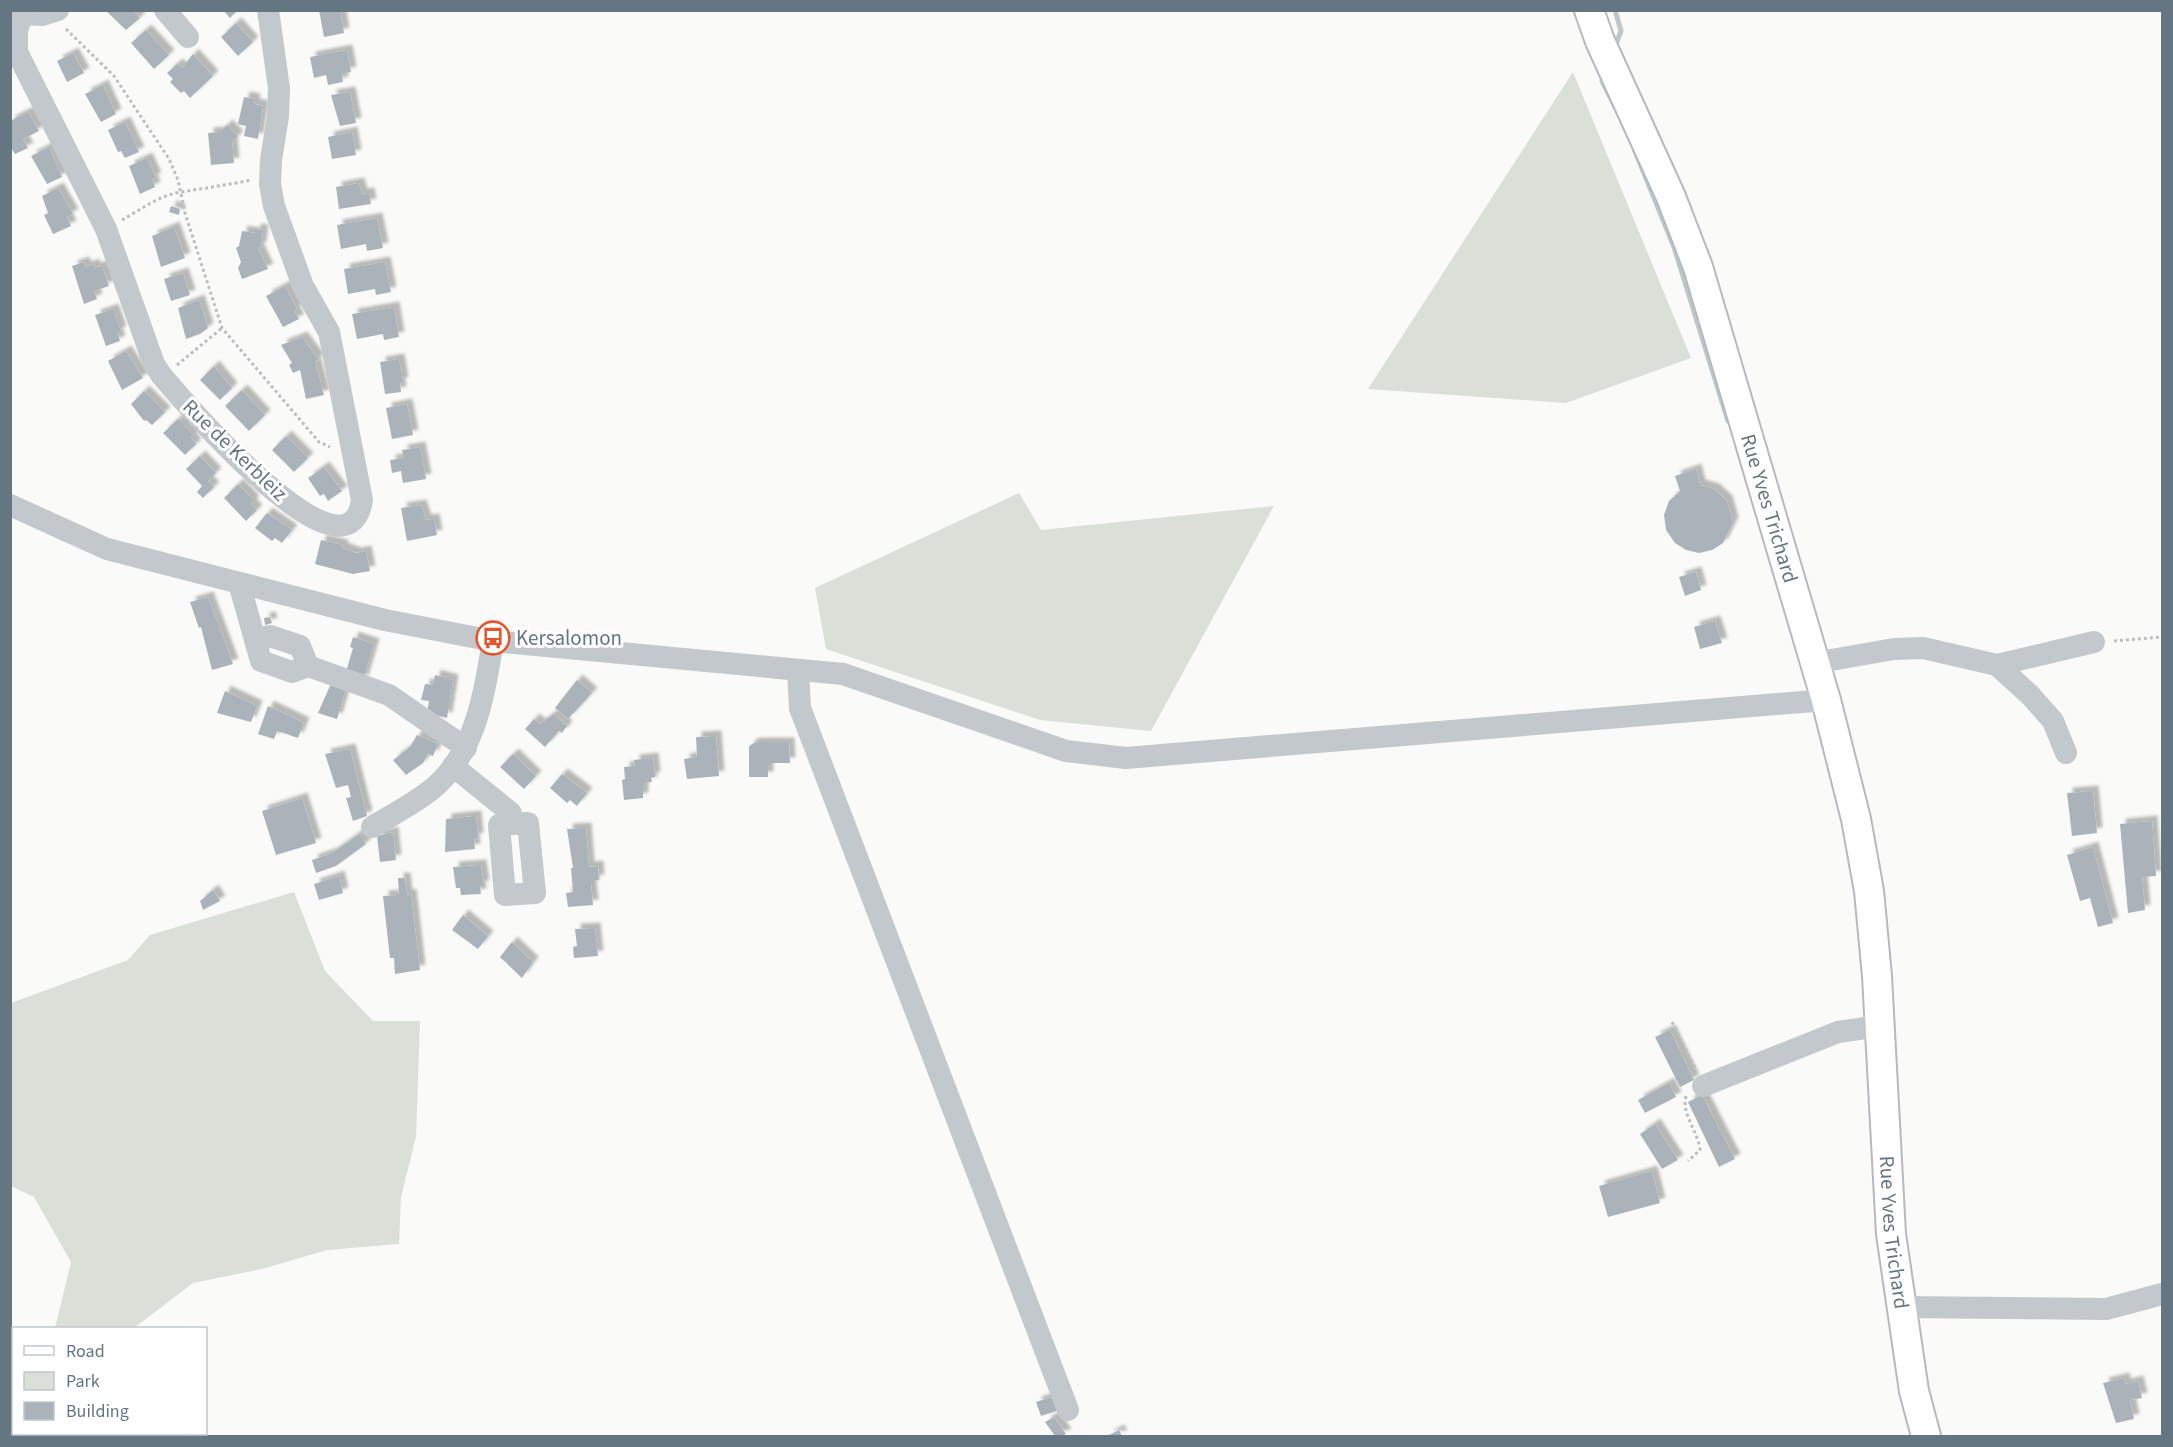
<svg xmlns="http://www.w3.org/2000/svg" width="2173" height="1447" font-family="'Source Sans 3',sans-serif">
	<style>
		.green { fill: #dadfd7 }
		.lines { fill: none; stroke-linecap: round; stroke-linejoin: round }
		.stream { stroke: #bbc7cb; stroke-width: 5 }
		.building { fill: #aab3b9; filter: url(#shadow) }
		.major-casing { stroke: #b5babe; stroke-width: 32 }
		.path { stroke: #bbbfc2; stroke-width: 3; stroke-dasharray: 3 3; stroke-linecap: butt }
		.minor { stroke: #c3c8cc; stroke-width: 22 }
		.major { stroke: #fff; stroke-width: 28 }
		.labels { text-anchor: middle; stroke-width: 6; stroke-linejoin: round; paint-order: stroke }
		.street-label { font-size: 21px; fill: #657683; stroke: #fff }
		.poi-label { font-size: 21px; fill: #657683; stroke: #fff; text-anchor: start }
	</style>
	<defs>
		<filter id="shadow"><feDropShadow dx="5.5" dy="-5.5" stdDeviation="1.5" flood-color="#0004"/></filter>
	</defs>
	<rect width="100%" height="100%" fill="#fafaf8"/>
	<g class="green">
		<polygon points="1573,72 1691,358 1566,403 1368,389"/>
		<polygon points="1019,493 1041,530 1274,506 1151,731 1040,720 826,649 815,588"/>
		<polygon points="294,892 325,971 373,1021 420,1021 416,1137 401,1197 399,1244 327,1250 262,1269 193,1283 134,1328 55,1328 71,1262 34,1197 11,1186 11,1003 128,960 150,935"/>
	</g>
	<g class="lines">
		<g class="stream">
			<polyline points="1614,49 1621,31 1615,10"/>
			<polyline points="1604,75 1602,81 1615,107"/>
			<polyline points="1635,151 1674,247 1728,421"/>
		</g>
	</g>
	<g class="building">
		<polygon points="105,10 133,10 140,18 126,30"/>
		<polygon points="223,10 238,10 230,18"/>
		<polygon points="319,10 340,10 344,33 324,37"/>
		<polygon points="236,23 253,42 238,56 221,37"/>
		<polygon points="146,30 169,55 154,69 131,43"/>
		<polygon points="347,50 351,72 342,74 343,82 328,85 326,75 314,78 310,57"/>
		<polygon points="73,53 84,73 67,82 57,61"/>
		<polygon points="193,54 213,76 190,98 184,91 181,93 170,82 173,79 167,73 177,64 182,68"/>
		<polygon points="103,85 116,114 101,122 85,94"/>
		<polygon points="350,92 356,123 340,126 331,95"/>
		<polygon points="244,97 255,99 254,104 263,106 258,139 244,136 246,126 238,124"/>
		<polygon points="28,112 39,131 23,139 28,148 15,154 10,146 10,121"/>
		<polygon points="125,122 139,152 125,158 121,151 118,152 108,130"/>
		<polygon points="227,125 238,136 232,142 234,163 211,165 208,133 220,132"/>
		<polygon points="352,132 356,155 332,159 328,137"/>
		<polygon points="49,147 62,177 47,184 31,156"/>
		<polygon points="147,158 156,178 152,179 155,187 140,194 129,166"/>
		<polygon points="359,183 362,194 369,193 371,204 339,209 336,187"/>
		<polygon points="58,188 73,214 67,217 71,226 53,234 44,215 48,213 42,196"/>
		<polygon points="171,206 180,209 179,215 169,212"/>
		<polygon points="377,218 383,248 367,251 366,244 341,249 337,225"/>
		<polygon points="174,227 185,258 161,267 152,236"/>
		<polygon points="255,229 263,230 261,247 258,248 268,269 242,279 238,268 241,262 236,248 239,246 242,231 255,233"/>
		<polygon points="84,262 86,267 94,264 95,268 102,266 109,286 94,291 97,299 84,304 72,266"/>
		<polygon points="385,262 391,292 376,295 375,289 348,294 344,269"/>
		<polygon points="183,273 190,295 171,301 164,279"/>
		<polygon points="285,286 297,309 294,311 299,319 283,327 266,296"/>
		<polygon points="199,300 208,328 200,334 186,339 178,308"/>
		<polygon points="394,307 399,337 384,340 383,334 357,339 352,314"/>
		<polygon points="113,309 121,331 117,333 120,341 106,346 95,315"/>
		<polygon points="302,337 319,360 315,361 324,395 306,399 300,370 293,373 289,365 292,363 281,345"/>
		<polygon points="126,351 143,378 122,390 108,361"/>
		<polygon points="399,359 403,382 400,383 401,392 385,394 380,362"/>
		<polygon points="214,366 232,388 220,400 200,380"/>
		<polygon points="242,390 265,415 249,431 225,406"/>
		<polygon points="144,391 165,412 152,425 146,420 144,421 131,404"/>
		<polygon points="407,404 413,435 392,439 386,408"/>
		<polygon points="178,419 194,435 191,438 196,444 185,455 163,433"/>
		<polygon points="286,436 308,458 294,472 272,450"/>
		<polygon points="420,447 426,479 403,483 401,471 392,473 390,460 404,458 402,450"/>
		<polygon points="200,456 216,473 208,481 214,487 203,498 197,492 202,486 186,469"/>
		<polygon points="324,467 342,491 328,501 324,494 320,496 308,478"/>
		<polygon points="1696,469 1700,485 1714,489 1727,501 1733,522 1723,543 1712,550 1699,553 1686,550 1675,543 1666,530 1664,515 1669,501 1680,491 1675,476"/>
		<polygon points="238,484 254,501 251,504 257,510 246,521 224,498"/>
		<polygon points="421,505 426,520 434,519 437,535 407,541 401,508"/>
		<polygon points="267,513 292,530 282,543 275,538 272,541 255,528"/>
		<polygon points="321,540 343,545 342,548 356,553 366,551 370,571 353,574 315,564"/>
		<polygon points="1696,572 1701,590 1685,596 1679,577"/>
		<polygon points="208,597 233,664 212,670 201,627 199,628 190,602"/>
		<polygon points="270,617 272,623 265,625 264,618"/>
		<polygon points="1715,621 1722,643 1700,649 1694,627"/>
		<polygon points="353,637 374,644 363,681 345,675 353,648 350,647"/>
		<polygon points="435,675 453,680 447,718 427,713 429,701 421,700 425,684 433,685"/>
		<polygon points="333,679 347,685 337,719 318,713"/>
		<polygon points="577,680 592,693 568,719 555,708"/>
		<polygon points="225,691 257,706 251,722 217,713"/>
		<polygon points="268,706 304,723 298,738 277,731 274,739 258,734"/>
		<polygon points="554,714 567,726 562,733 559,731 545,747 525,729 534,719 540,724"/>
		<polygon points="417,735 438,744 433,756 428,754 423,763 406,775 393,760 410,747"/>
		<polygon points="716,736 719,776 687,779 684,759 697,757 696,737"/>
		<polygon points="754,743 789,743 790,763 772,763 768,767 768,777 749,777 749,746"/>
		<polygon points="350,749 367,816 353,821 346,798 351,797 348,785 336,788 325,754"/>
		<polygon points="513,754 536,776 524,789 500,767"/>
		<polygon points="653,758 655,777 651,778 652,782 643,783 643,798 624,800 622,780 625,779 624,767 635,766 634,760"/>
		<polygon points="562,774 587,793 577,806 570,800 567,803 550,788"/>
		<polygon points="2093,791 2097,833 2072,836 2067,793"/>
		<polygon points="302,798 316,843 276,855 262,811"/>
		<polygon points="476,816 478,838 474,839 475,849 445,852 446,819"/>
		<polygon points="2152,821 2156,876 2142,877 2145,910 2128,913 2120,824"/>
		<polygon points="586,828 589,867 598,866 599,880 594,880 594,885 591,885 593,905 568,907 566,893 573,892 571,868 573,868 567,829"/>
		<polygon points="393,832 396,860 380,862 377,836"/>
		<polygon points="359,834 366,844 336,866 316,873 312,860 332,853"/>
		<polygon points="2093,847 2113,923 2098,927 2090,898 2080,901 2067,855"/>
		<polygon points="481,865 484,886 480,886 481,894 461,895 460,888 456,888 453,867"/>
		<polygon points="339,876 343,893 319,900 314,884"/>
		<polygon points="398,878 405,878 407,895 411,894 420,970 395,974 394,958 390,958 383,896 399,895"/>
		<polygon points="213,890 220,901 203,910 200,901"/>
		<polygon points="463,915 488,936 478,949 452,930"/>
		<polygon points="595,928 598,956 574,958 573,947 577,946 575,929"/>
		<polygon points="512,942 533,962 522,978 500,957"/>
		<polygon points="1670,1030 1694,1080 1680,1087 1655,1037"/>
		<polygon points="1669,1083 1676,1097 1645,1113 1638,1100"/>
		<polygon points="1702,1095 1735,1159 1719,1167 1688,1102"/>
		<polygon points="1655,1124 1678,1160 1662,1169 1640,1134"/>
		<polygon points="1652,1171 1660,1203 1608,1217 1599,1186"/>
		<polygon points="2124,1378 2125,1384 2138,1381 2142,1398 2130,1400 2134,1419 2116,1423 2103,1383"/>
		<polygon points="1052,1397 1057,1411 1041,1416 1036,1402"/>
		<polygon points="1054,1417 1066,1434 1061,1436 1055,1436 1045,1422"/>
		<polygon points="1119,1430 1122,1436 1107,1436"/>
	</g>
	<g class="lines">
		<g class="major-casing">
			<g id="major">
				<path id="s1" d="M1589 10 1600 41 1671 197 1698 267 1826 700 1856 819 1869 891 1877 976 1891 1234 1914 1391 1926 1436"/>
			</g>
		</g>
		<g class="path">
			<polyline points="66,29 114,76 169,159 178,180 185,213 222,328 319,442 330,447"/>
			<path d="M122 220C140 210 160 195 181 192 205 188 228 185 251 180"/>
			<polyline points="177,365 222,328"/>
			<polyline points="2114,641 2162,637"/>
			<polyline points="1672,1022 1695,1068"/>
			<path d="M1686 1096C1681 1114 1698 1131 1700 1150L1688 1161"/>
		</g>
		<g class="minor">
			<polyline points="19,10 23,14 42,15 58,10"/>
			<polyline points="165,10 188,37"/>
			<path d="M23 14 17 30V52L106 229 154 364 162 376C183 401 348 594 362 500L329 332 303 286 274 206 270 184 271 160 278 116 279 88 268 10"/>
			<polyline points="10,505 107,549 385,620 493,641 843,674 1066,751 1126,758 1826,700"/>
			<polyline points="239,583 261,661 292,672 308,666 389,695 466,748"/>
			<polyline points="255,640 270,636 300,646 308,666"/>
			<polyline points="1814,663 1894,649 1923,648 1997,665 2030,695 2053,721 2066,753"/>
			<polyline points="1997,665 2094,642"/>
			<polyline points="798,671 800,708 1068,1410"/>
			<polyline points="453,766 511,813 513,824"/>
			<polygon points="528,823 535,893 505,895 499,825"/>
			<path d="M372 827C392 815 413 804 431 790 476 754 484 694 493 641"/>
			<polyline points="1703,1086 1838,1032 1879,1026"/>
			<polyline points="1900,1307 2106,1309 2162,1294"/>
		</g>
		<use href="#major" class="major"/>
	</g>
	<defs>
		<g id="bus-ring" transform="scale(1.725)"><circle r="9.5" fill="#fff" stroke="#e4572e" stroke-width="1.5"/><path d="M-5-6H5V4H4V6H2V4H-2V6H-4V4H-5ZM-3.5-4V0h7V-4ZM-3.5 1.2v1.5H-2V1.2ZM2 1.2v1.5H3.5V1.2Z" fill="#e4572e"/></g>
	</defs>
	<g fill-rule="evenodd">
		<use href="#bus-ring" x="493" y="638"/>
	</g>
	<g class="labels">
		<g class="street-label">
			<text transform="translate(235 450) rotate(44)" y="7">Rue de Kerbleiz</text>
			<text dy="7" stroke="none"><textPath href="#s1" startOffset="531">Rue Yves Trichard</textPath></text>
			<text dy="7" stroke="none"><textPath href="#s1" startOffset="1269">Rue Yves Trichard</textPath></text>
		</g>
		<g class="poi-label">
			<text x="516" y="645">Kersalomon</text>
		</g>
	</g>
	<rect width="2173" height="1447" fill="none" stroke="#657683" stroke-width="24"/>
	<rect x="12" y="1327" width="195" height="108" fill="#ffffff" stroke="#c1c8cd" stroke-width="1.5"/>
	<rect x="24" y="1346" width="30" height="9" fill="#ffffff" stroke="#c1c8cd" stroke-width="1.5"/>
	<text x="66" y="1357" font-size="18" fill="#657683">Road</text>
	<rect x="24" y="1372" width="30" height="18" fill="#dadfd7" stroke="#c1c8cd" stroke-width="1.5"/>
	<text x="66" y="1387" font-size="18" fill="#657683">Park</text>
	<rect x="24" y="1402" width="30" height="18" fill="#aab3b9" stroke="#c1c8cd" stroke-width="1.5"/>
	<text x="66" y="1417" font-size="18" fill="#657683">Building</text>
</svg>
